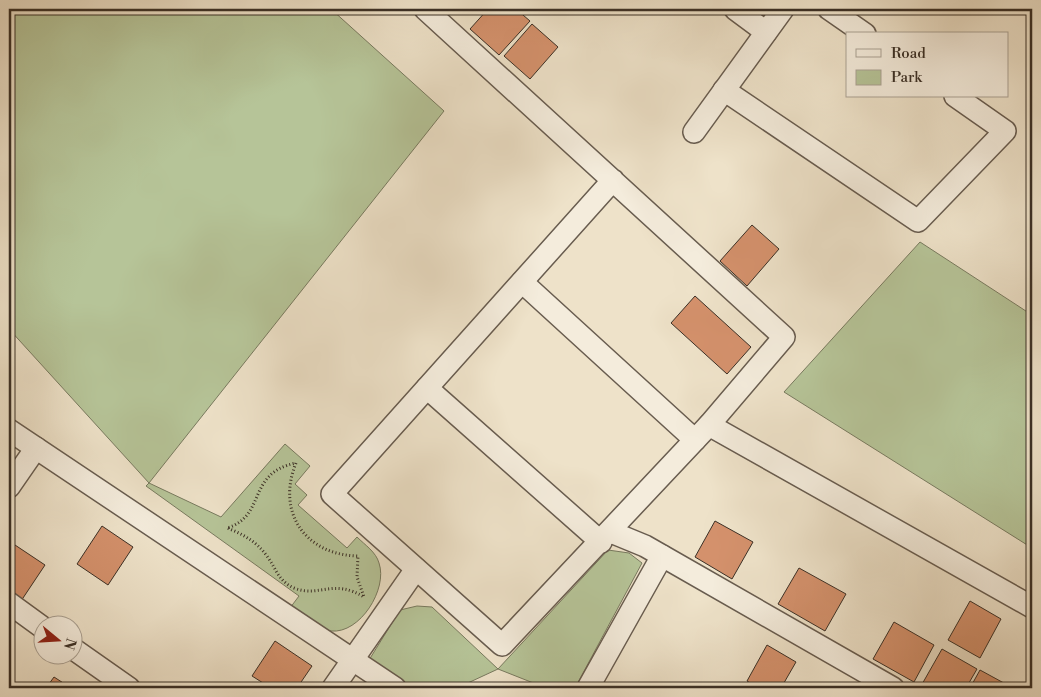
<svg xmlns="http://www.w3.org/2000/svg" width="1041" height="697" font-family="'Libre Bodoni',serif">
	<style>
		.green { fill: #b6c498; stroke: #787a5f }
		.building { fill: #d4916c; stroke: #3b3026 }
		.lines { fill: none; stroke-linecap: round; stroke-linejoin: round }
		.minor-casing { stroke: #685c4f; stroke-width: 24 }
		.path { stroke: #3b3026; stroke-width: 3; stroke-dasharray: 1 2.5; stroke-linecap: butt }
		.minor { stroke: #f4ecdc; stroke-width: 21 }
	</style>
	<rect width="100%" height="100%" fill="#eee2c9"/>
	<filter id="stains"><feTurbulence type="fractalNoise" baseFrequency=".004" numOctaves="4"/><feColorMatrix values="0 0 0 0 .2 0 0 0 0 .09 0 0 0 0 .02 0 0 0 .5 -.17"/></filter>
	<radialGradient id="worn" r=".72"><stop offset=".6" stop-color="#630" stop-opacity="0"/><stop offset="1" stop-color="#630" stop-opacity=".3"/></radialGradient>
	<g class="green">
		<path d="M9 9H331L444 111 149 483 221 517 285 444 310 466 295 484 307 495 298 505 347 548 357 537C365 545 376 552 379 563 388 589 360 634 331 631 321 630 300 614 290 608L299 596 146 486 149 483 9 329Z"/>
		<polygon points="920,242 1032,315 1032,548 784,392"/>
		<polygon points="608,550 629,553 642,563 575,688 546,688 498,669 457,688 407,688 369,660 400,610 417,606 432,607 498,669"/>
	</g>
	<g class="building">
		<polygon points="488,9 516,9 530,21 499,55 470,29"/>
		<polygon points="532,24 558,47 530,79 504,56"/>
		<polygon points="752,225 779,249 747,286 720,261"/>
		<polygon points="695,296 751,347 727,374 671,323"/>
		<polygon points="715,521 753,542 732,579 695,557"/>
		<polygon points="102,526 133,547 108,585 77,564"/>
		<polygon points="9,541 45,565 21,601 9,593"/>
		<polygon points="799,568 846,594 825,631 778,604"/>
		<polygon points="970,601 1001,619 980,658 948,640"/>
		<polygon points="894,622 934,645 914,682 873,659"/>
		<polygon points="275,641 312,666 297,688 271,688 252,676"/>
		<polygon points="767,645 796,662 781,688 759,688 747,681"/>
		<polygon points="942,649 977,669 966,688 925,688 921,686"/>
		<polygon points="980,670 1013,688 970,688"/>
		<polygon points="54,677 71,688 46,688"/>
	</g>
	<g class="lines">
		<g class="minor-casing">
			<g id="minor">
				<polyline points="425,9 784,337 709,425 502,645 332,494 613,180"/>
				<polyline points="735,9 766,32"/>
				<polyline points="829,9 865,34"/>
				<polyline points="724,90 918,221 1005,131 955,96"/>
				<polyline points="694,132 783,9"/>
				<polyline points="522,282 695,440"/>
				<polyline points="427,388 601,542"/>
				<polyline points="709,425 1032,607"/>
				<polyline points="9,430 395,688"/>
				<polyline points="9,487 36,448"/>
				<polyline points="611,532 645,546 893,688"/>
				<polyline points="9,603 42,627"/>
				<polyline points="72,648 129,688"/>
				<polyline points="333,688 416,569"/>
				<polyline points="588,688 662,556"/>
			</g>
		</g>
		<path class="path" d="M296 463C276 512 305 555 358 556L357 577 364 597C333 578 319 598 294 588 278 581 276 568 267 556 257 542 243 534 227 528 267 516 246 473 296 463Z"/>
		<use href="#minor" class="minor"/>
	</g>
	<rect width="1041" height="697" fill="none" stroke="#eee2c9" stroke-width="30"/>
	<rect x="10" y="10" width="1021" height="677" fill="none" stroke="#3b3026" stroke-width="2.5"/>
	<rect x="15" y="15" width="1011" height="667" fill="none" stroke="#3b3026"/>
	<rect x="846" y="32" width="162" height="65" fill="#f4ecdc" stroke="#aaa193"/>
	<rect x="856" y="49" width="25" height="8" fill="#f4ecdc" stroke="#aaa193"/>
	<text x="891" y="58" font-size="15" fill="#3b3026">Road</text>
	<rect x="856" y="70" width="25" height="15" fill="#b6c498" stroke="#aaa193"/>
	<text x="891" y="82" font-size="15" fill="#3b3026">Park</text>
	<g transform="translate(58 640) rotate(108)"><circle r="24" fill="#f4ecdc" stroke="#aaa193"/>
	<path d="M0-4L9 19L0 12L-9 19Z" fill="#8f2418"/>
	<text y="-8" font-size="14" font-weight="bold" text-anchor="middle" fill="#3b3026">N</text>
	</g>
	<rect width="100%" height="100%" filter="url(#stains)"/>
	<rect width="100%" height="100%" fill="url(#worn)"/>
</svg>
